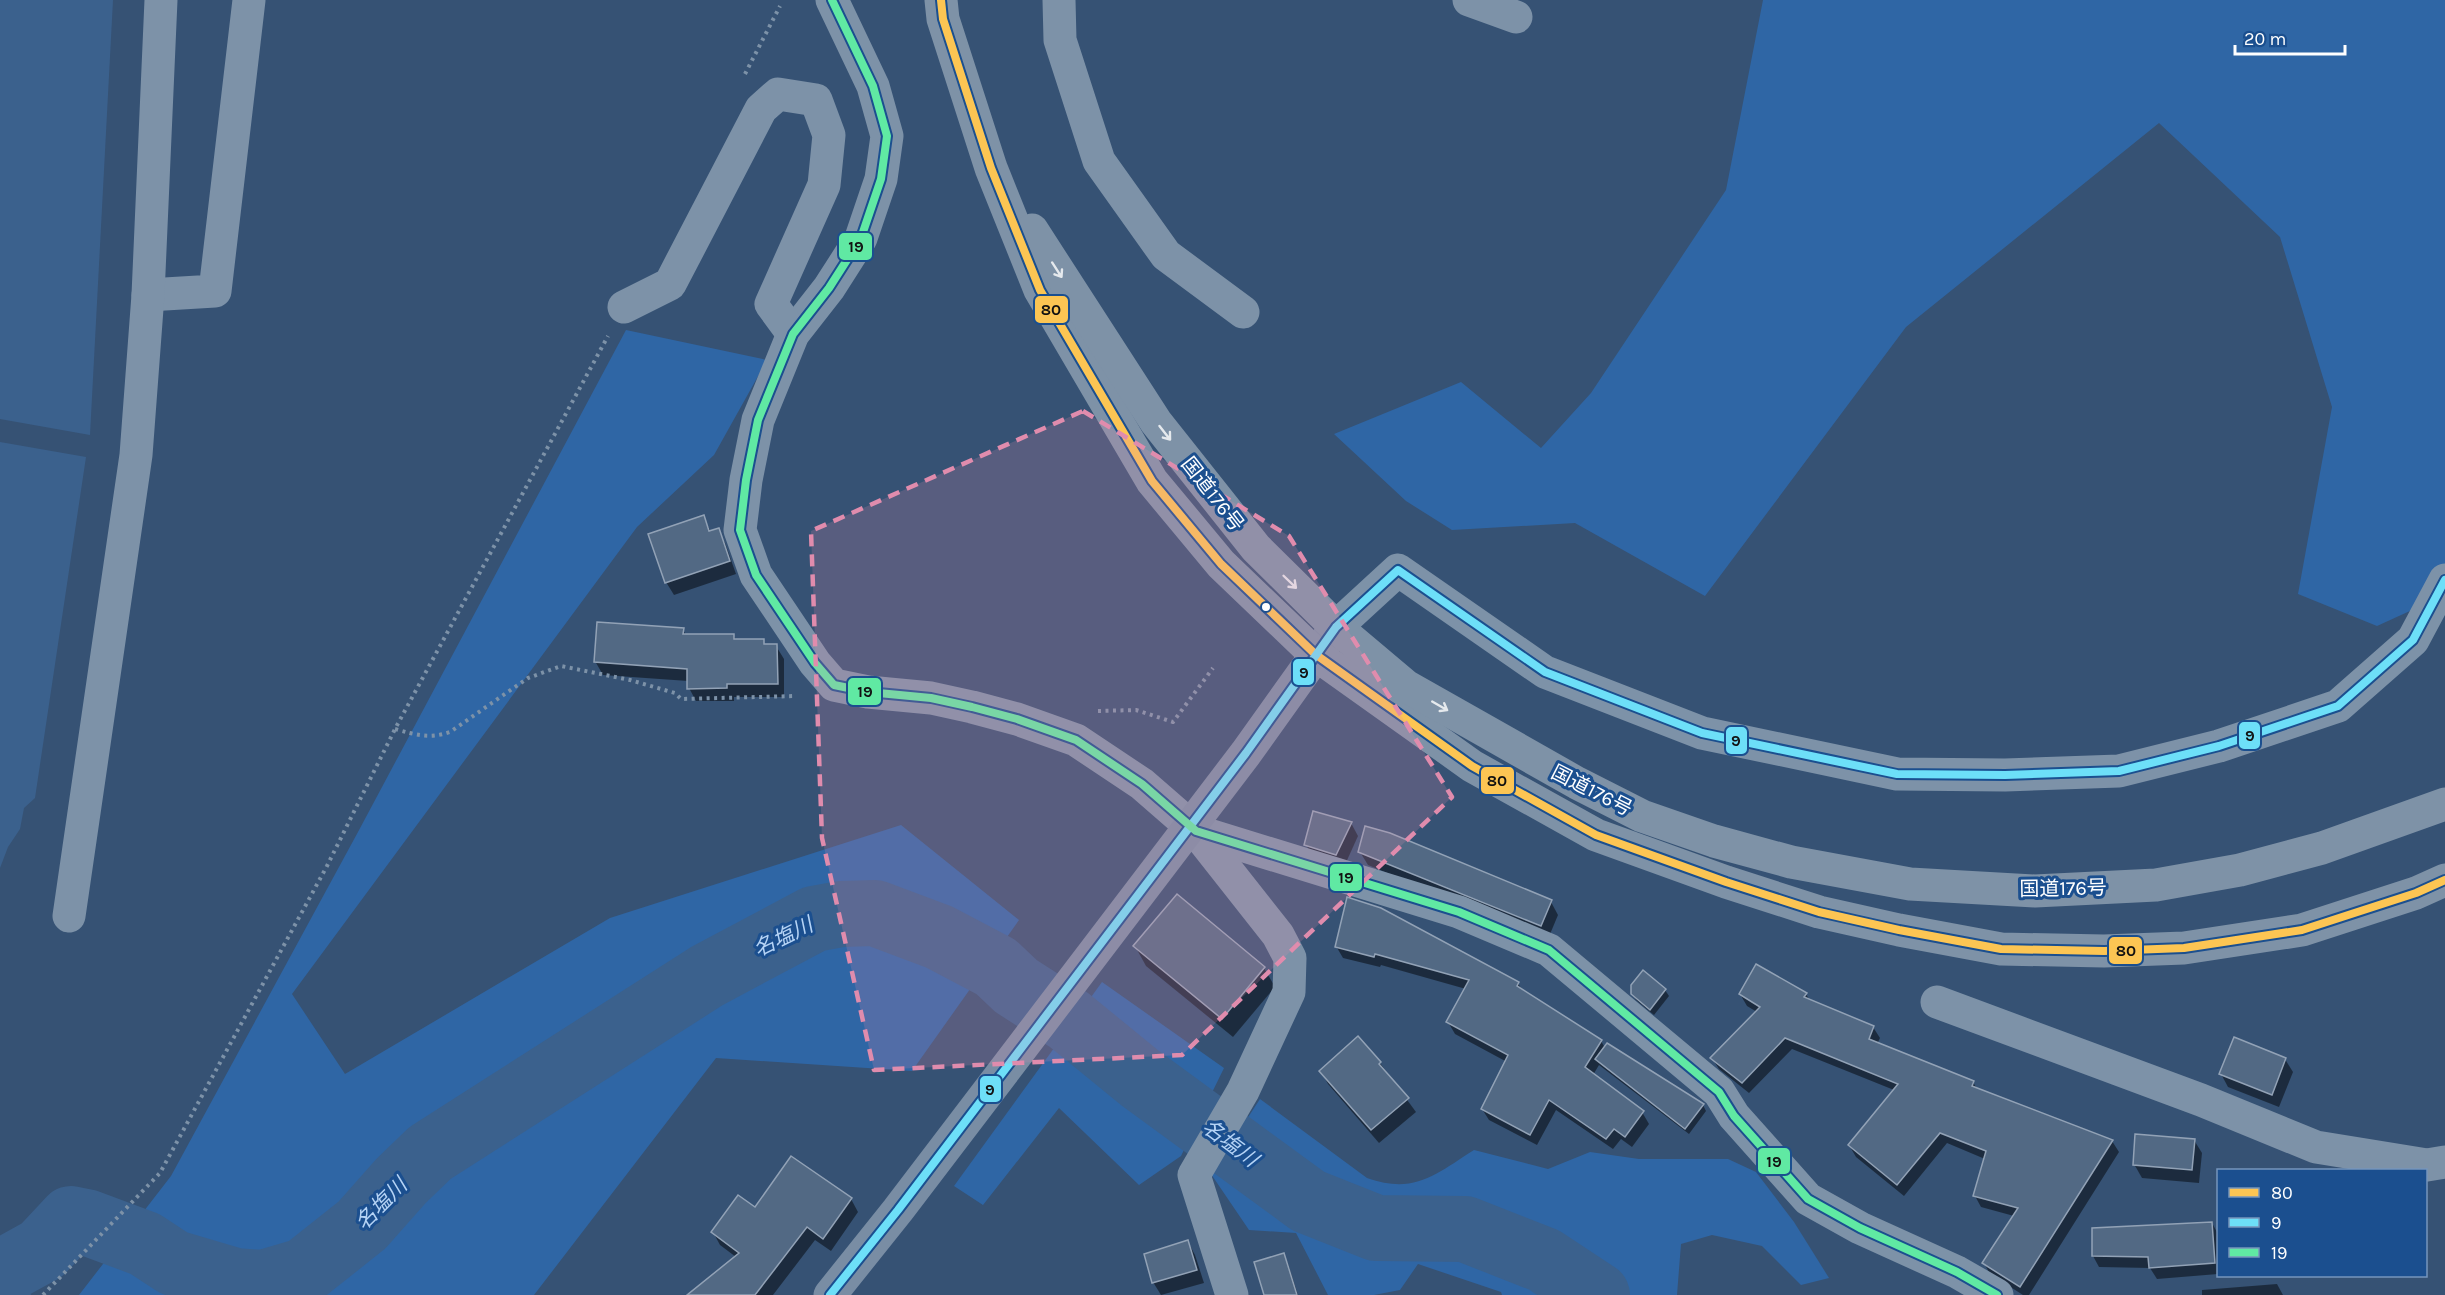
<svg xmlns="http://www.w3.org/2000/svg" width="2445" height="1295" font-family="Karla,'Noto Sans JP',sans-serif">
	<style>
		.green { fill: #2f66a5 }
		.water { fill: #3b618d }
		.shadow { fill: #0007 }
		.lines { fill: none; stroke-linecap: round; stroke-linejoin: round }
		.river { stroke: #3b618d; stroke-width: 66 }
		.building { fill: #526984; stroke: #92a2b6; stroke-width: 1.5 }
		.path { stroke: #7d92a8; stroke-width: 4; stroke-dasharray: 3 4.5; stroke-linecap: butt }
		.street { stroke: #7d92a8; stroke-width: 33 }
		.secondary { stroke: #798da4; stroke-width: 33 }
		.highway { stroke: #7e92a7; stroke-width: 33 }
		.bus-1-casing { stroke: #1b4f8f; stroke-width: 12 }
		.bus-2-casing { stroke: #1b4f8f; stroke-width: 12 }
		.bus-3-casing { stroke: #1b4f8f; stroke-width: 12 }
		.bus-1 { stroke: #fcc553; stroke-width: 8 }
		.bus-2 { stroke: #6ddff8; stroke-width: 8 }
		.bus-3 { stroke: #60e9a3; stroke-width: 8 }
		.oneway { stroke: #e5e9ed }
		.marked { fill: #e08cad; fill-opacity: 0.2; stroke: #e08cad; stroke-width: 4.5; stroke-dasharray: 12 8; stroke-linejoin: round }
		.bus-dot { fill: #fff; stroke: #1b4f8f; stroke-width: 2 }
		.labels { text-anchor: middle; stroke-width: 6; stroke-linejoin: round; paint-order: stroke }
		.street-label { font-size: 20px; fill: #fff; stroke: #1b4f8f }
		.water-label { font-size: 21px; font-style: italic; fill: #b5d3f5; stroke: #1b4f8f }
		.line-badge { stroke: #1b4f8f; stroke-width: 2 }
		.pale-badge-label { font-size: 16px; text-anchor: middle; font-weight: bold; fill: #111 }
	</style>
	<rect width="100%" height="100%" fill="#365274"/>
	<g class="green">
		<polygon points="1763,0 2445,0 2445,595 2377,626 2298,594 2332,407 2280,237 2159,123 1906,327 1705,596 1575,523 1452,530 1406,501 1334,434 1461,382 1541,448 1591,393 1726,190"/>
		<polygon points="626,330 767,360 714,455 637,527 292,994 345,1074 610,918 901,825 1019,920 912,1071 716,1058 534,1295 79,1295 171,1176 358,832"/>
		<polygon points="1102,982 1224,1068 1181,1156 1139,1185 1059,1108 983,1205 954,1186"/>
		<path d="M1260 1099 1367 1178C1415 1195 1436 1174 1474 1150L1548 1169 1590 1152 1639 1159H1728L1756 1172 1794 1222 1829 1278 1801 1285 1762 1246 1712 1235 1681 1244 1677 1295H1502L1501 1292 1418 1264 1400 1290 1374 1295H1328L1296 1233 1249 1230 1211 1174Z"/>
	</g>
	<g class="water">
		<polygon points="0,0 113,0 90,435 0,419"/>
		<polygon points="0,442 86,457 35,798 24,808 20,829 8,847 0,868"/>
	</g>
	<g class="shadow">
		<polygon points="703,517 711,532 718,530 725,543 736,574 674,595 666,582"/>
		<polygon points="683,630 686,635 733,635 737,641 763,641 766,646 776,646 784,659 784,697 734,697 734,701 696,701 689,688 688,681 603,675 595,661"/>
		<polygon points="1351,823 1358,836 1344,867 1313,858 1306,844"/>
		<polygon points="1360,852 1551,902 1558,915 1548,939 1368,865"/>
		<polygon points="1348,899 1518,983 1523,992 1601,1041 1605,1048 1703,1105 1706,1111 1689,1134 1599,1065 1593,1075 1642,1112 1649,1124 1632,1147 1621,1139 1613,1149 1556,1110 1537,1145 1489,1120 1482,1109 1507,1062 1455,1034 1448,1022 1466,989 1381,965 1380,967 1343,958 1336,946"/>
		<polygon points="1135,946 1264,968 1275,987 1233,1037 1146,966"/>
		<polygon points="1665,990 1669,996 1654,1015 1636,1000 1632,994"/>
		<polygon points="1740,994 1806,994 1810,1001 1873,1027 1880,1038 1877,1044 1973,1082 1977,1089 2112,1141 2119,1152 2029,1295 2023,1295 1990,1274 1984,1263 2014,1216 1981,1207 1975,1196 1985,1159 1947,1143 1904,1196 1856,1157 1849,1145 1894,1090 1792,1049 1749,1093 1719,1069 1712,1058 1757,1012 1747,1006"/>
		<polygon points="2285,1059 2293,1072 2279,1107 2228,1087 2221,1074"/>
		<polygon points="1380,1063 1416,1112 1379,1143 1328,1084 1321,1071"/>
		<polygon points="2194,1140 2202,1153 2199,1183 2142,1178 2134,1164"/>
		<polygon points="851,1199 858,1212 831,1251 815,1240 773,1295 689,1295 736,1257 720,1245 713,1232 755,1209"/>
		<polygon points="2212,1223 2218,1234 2218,1274 2157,1279 2150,1268 2099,1267 2093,1256"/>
		<polygon points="1188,1242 1195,1255 1204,1283 1161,1295 1153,1282"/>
		<polygon points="1284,1255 1288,1264 1298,1295 1265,1295"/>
		<polygon points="2277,1284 2283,1295 2202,1295 2202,1290"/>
	</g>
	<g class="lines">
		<polyline class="river" points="0,1280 11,1267 42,1250 71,1219 86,1222 145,1244 174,1263 235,1281 263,1283 304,1271 362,1225 401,1181 430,1153 707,976 814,919 841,914 875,913 939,937 996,967 1016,986 1069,1020 1140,1078 1308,1201 1376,1228 1465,1229 1544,1260 1597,1295"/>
	</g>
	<g class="building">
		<polygon points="704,515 709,531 719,528 730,561 665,583 648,534"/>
		<polygon points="597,622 684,628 683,634 734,634 734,639 764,639 764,644 777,644 778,684 727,684 727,688 687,689 687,669 594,662"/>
		<polygon points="1313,811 1352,822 1336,855 1304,845"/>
		<polygon points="1365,826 1390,833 1552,900 1541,926 1358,852"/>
		<polygon points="1177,894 1265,967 1222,1019 1133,946"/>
		<polygon points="1347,897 1381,908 1519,982 1517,986 1602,1040 1585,1067 1644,1111 1625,1137 1614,1129 1606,1139 1549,1100 1530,1135 1481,1109 1508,1055 1446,1022 1469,980 1375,954 1374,957 1335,947"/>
		<polygon points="1756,964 1807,993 1804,997 1874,1026 1869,1039 1974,1081 1972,1086 2113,1140 2020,1287 1982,1263 2018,1208 1973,1196 1986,1151 1940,1133 1897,1185 1848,1145 1898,1084 1785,1038 1742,1083 1710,1058 1760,1007 1739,994"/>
		<polygon points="1643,970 1666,989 1650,1010 1631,994 1631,985"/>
		<polygon points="1358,1036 1381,1062 1379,1064 1409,1098 1371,1130 1319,1071"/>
		<polygon points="2234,1037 2286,1058 2272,1095 2219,1074"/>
		<polygon points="1607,1043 1704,1104 1685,1129 1595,1059"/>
		<polygon points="2135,1134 2195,1139 2192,1170 2133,1165"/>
		<polygon points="791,1156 852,1198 823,1239 807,1227 755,1295 687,1295 739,1253 711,1232 738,1195 755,1207"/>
		<polygon points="2212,1222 2215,1263 2149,1268 2148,1257 2092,1256 2092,1228"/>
		<polygon points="1188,1240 1197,1270 1152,1283 1144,1254"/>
		<polygon points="1284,1253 1297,1295 1264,1295 1254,1262"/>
	</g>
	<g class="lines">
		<g class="path">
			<polyline points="745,74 780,6"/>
			<polyline points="1098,711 1136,710 1173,722 1213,668"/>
			<path d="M395 729C416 735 430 739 450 732L528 678 561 666 630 680 675 693 681 699 796 696"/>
			<polyline points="43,1295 160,1173 327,866 395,729 608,336"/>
		</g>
		<g class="street">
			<polyline points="832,0 873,86 887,136 881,179 861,238 829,288 793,334 758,420 746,480 740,530 756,575 815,663 834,685 868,692 931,698 972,707 1017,719 1076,740 1142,784 1196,831 1459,912 1549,950 1719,1092 1734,1116 1808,1199 1860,1228 1957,1272 1997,1295"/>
			<polyline points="1059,0 1060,40 1099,161 1166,255 1243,312"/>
			<polyline points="1469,0 1516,17"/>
			<polyline points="148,295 215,291 249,0"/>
			<polyline points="624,307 670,284 761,109 778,94 816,100 829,135 824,185 771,304 793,334"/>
			<polyline points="1336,627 1398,570 1545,672 1702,733 1897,774 2005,775 2119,771 2219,746 2338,706 2413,640 2445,580"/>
			<polyline points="1196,831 1278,935 1290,958 1289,992 1243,1091 1194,1175 1232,1295"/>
			<polyline points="69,916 136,455 148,295 161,0"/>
			<polyline points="1937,1002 2201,1100 2316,1147 2427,1165 2445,1162"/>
		</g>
		<polyline class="secondary" points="830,1295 898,1210 1246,753 1336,627"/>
		<g class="highway">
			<polyline points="941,0 943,19 991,168 1040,290 1152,481 1221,564 1315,654 1472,766 1596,835 1726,882 1819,912 1899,930 2001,949 2104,951 2184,948 2302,930 2416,893 2445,880"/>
			<polyline points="1032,230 1156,422 1256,548 1336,627 1406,686 1577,783 1642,816 1714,841 1791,862 1910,884 2035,891 2156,885 2240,870 2322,848 2445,804"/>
		</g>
		<g class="bus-1-casing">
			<polyline id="bus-1" points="941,0 943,19 991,168 1040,290 1152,481 1221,564 1315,654 1472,766 1596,835 1726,882 1819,912 1899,930 2001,949 2104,951 2184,948 2302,930 2416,893 2445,880"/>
		</g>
		<g class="bus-2-casing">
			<polyline id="bus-2" points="830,1295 898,1210 1246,753 1336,627 1398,570 1545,672 1702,733 1897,774 2005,775 2119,771 2219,746 2338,706 2413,640 2445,580"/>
		</g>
		<g class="bus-3-casing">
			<polyline id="bus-3" points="832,0 873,86 887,136 881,179 861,238 829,288 793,334 758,420 746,480 740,530 756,575 815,663 834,685 868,692 931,698 972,707 1017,719 1076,740 1142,784 1196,831 1459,912 1549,950 1719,1092 1734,1116 1808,1199 1860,1228 1957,1272 1997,1295"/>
		</g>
		<use href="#bus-1" class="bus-1"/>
		<use href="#bus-2" class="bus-2"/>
		<use href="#bus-3" class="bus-3"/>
	</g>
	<defs><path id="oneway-shaft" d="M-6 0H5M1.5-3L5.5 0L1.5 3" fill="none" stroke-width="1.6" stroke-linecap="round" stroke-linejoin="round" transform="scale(1.5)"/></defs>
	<g class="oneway">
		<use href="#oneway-shaft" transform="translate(1057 270) rotate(57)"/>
		<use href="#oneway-shaft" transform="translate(1165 433) rotate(52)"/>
		<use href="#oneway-shaft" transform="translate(1290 582) rotate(44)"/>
		<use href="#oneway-shaft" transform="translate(1440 706) rotate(30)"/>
	</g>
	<path class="marked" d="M1083 411 1289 536 1452 797 1182 1055 874 1070 822 838 811 531Z"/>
	<circle class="bus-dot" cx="1266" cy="607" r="5"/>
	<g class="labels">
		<g class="street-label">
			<text transform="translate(1213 494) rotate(52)" y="7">国道176号</text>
			<text transform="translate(1592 790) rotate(27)" y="7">国道176号</text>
			<text transform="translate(2063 888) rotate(-1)" y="7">国道176号</text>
		</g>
		<g class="water-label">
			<text transform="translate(783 937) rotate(-26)" y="7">名塩川</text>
			<text transform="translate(1230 1143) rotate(37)" y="7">名塩川</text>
			<text transform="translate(381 1204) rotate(-45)" y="7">名塩川</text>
		</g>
	</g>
	<g class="line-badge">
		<rect x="838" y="232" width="35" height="29" rx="6" fill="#60e9a3"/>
		<rect x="1034" y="295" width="35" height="29" rx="6" fill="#fcc553"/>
		<rect x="1292" y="658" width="23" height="28" rx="6" fill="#6ddff8"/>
		<rect x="847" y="677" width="35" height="29" rx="6" fill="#60e9a3"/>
		<rect x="2238" y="721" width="23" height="29" rx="6" fill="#6ddff8"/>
		<rect x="1725" y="726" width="23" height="29" rx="6" fill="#6ddff8"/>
		<rect x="1480" y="766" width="35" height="29" rx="6" fill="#fcc553"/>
		<rect x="1329" y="863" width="34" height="29" rx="6" fill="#60e9a3"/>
		<rect x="2108" y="936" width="35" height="29" rx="6" fill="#fcc553"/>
		<rect x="979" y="1075" width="23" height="28" rx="6" fill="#6ddff8"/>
		<rect x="1757" y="1147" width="34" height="28" rx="6" fill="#60e9a3"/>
	</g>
	<g class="pale-badge-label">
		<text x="856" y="252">19</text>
		<text x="1051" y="315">80</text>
		<text x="1304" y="678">9</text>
		<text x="865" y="697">19</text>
		<text x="2250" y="741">9</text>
		<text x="1736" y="746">9</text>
		<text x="1497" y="786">80</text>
		<text x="1346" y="883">19</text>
		<text x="2126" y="956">80</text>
		<text x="990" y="1095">9</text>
		<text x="1774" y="1167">19</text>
	</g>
	<rect x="2217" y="1169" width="210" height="108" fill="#1b4f8f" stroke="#7695bc" stroke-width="1.5"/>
	<rect x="2229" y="1188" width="30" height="9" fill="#fcc553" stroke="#7695bc" stroke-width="1.5"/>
	<text x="2271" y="1199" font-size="18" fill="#ffffff">80</text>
	<rect x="2229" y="1218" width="30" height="9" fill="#6ddff8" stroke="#7695bc" stroke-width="1.5"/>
	<text x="2271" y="1229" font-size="18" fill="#ffffff">9</text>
	<rect x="2229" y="1248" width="30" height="9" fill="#60e9a3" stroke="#7695bc" stroke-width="1.5"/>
	<text x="2271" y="1259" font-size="18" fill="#ffffff">19</text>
	<path d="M2235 45v9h110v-9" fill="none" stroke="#ffffff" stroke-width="3"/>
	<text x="2244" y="45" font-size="18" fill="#ffffff" stroke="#1b4f8f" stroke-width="4.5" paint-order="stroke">20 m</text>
</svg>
